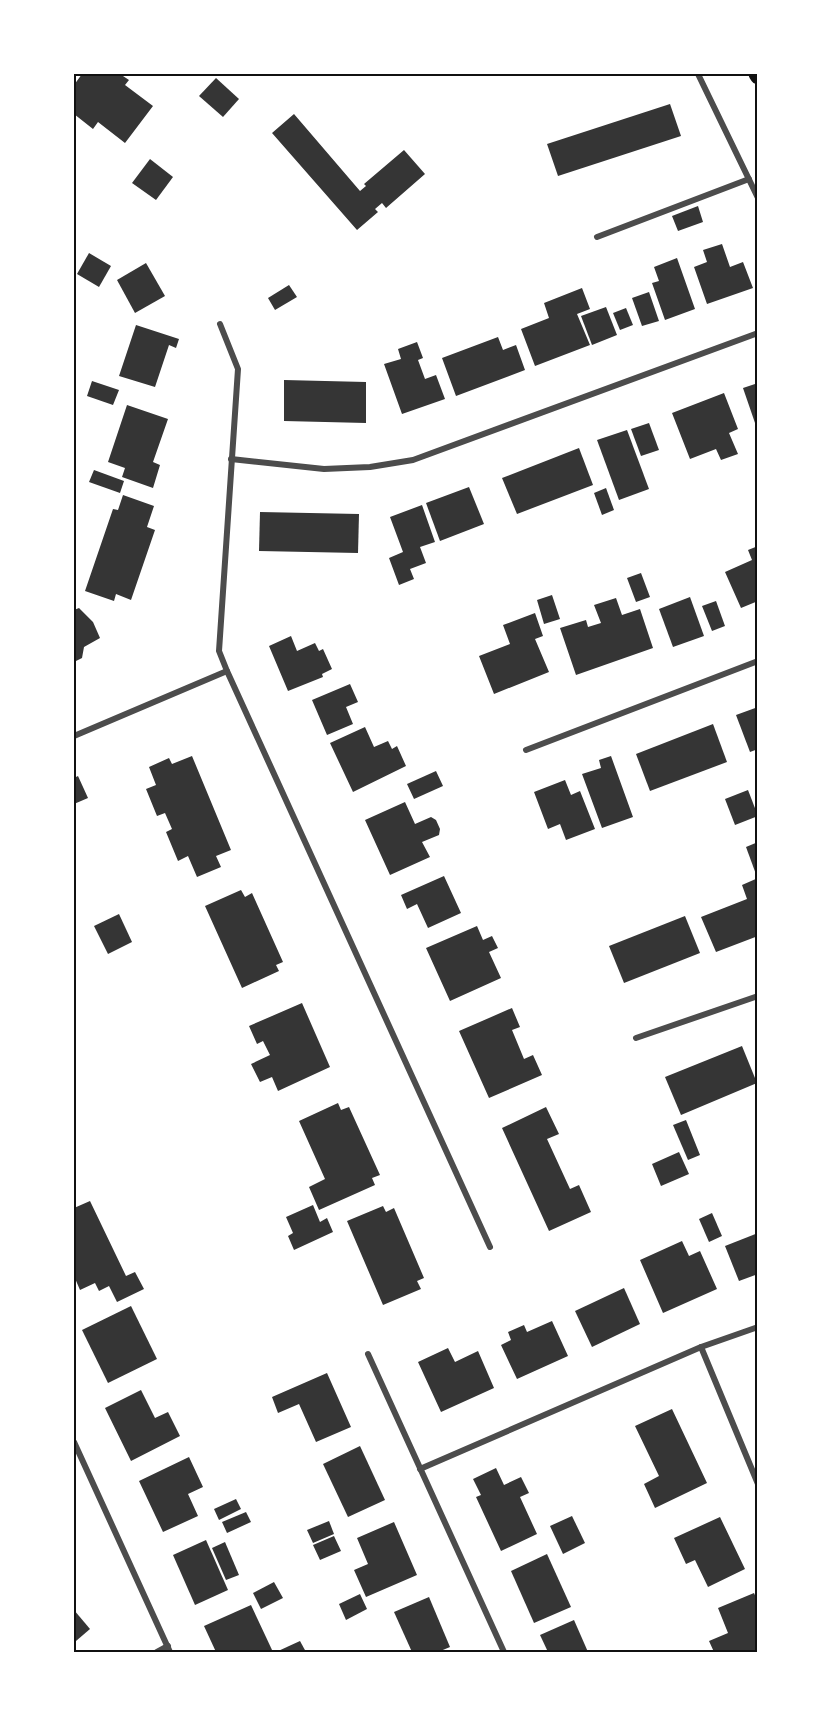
<svg xmlns="http://www.w3.org/2000/svg" width="831" height="1726" font-family="'Roboto Serif',serif">
	<style>
		.building { fill: #353535 }
		.lines { fill: none; stroke-linecap: round; stroke-linejoin: round }
		.minor { stroke: #4c4c4c; stroke-width: 6 }
		.primary { stroke: #111; stroke-width: 15 }
		.neatline { fill: none; stroke: #111; stroke-width: 2 }
	</style>
	<rect width="100%" height="100%" fill="#fff"/>
	<g class="building">
		<polygon points="82,74 120,74 129,80 125,85 153,106 125,143 98,122 93,129 74,114 74,85"/>
		<polygon points="216,78 239,99 223,117 199,96"/>
		<polygon points="670,104 681,136 558,176 547,144"/>
		<polygon points="294,114 360,191 366,186 364,184 404,150 425,174 386,208 382,203 375,209 378,212 357,230 272,133"/>
		<polygon points="150,159 173,177 156,200 132,183"/>
		<polygon points="698,206 703,222 678,231 672,216"/>
		<polygon points="722,244 730,267 743,262 753,288 707,304 694,267 707,262 703,250"/>
		<polygon points="89,253 111,266 99,287 77,274"/>
		<polygon points="677,258 695,309 665,320 652,283 659,281 654,267"/>
		<polygon points="146,263 165,296 135,313 117,280"/>
		<polygon points="289,285 297,297 275,310 268,298"/>
		<polygon points="582,288 590,309 577,314 590,345 535,366 521,329 549,318 544,303"/>
		<polygon points="649,292 659,321 642,326 632,298"/>
		<polygon points="606,307 617,335 592,345 581,316"/>
		<polygon points="626,308 633,325 620,330 613,313"/>
		<polygon points="136,325 179,339 176,348 169,345 155,387 119,376"/>
		<polygon points="498,337 503,350 516,345 525,370 456,396 442,358"/>
		<polygon points="417,342 423,358 418,360 425,379 436,375 445,399 402,414 384,364 401,359 398,349"/>
		<polygon points="284,380 366,382 366,423 284,421"/>
		<polygon points="92,381 119,390 113,405 87,396"/>
		<polygon points="758,383 758,422 755,423 743,388"/>
		<polygon points="724,393 738,429 729,433 738,454 721,460 716,449 690,459 672,413"/>
		<polygon points="127,405 168,419 153,462 160,465 153,488 122,477 125,468 108,462"/>
		<polygon points="649,423 659,450 641,456 631,429"/>
		<polygon points="627,430 649,489 619,500 597,440"/>
		<polygon points="579,448 593,485 517,514 502,478"/>
		<polygon points="94,470 124,481 120,493 89,482"/>
		<polygon points="469,487 484,524 440,541 426,503"/>
		<polygon points="606,488 614,510 602,515 594,493"/>
		<polygon points="123,495 154,506 147,527 155,530 131,600 116,594 114,601 85,591 113,509 118,510"/>
		<polygon points="422,505 435,542 420,547 426,563 410,569 414,579 399,585 389,558 403,552 390,517"/>
		<polygon points="260,512 359,514 358,553 259,551"/>
		<polygon points="758,546 758,601 741,608 725,572 752,560 748,550"/>
		<polygon points="641,573 650,597 636,602 627,578"/>
		<polygon points="552,595 560,619 544,624 537,600"/>
		<polygon points="690,597 704,636 673,647 659,609"/>
		<polygon points="616,598 622,615 640,609 653,648 576,675 560,628 586,620 588,627 601,623 594,605"/>
		<polygon points="716,601 725,626 712,631 702,606"/>
		<polygon points="79,608 93,622 100,638 84,647 82,658 74,662 74,610"/>
		<polygon points="535,613 543,636 535,639 549,672 494,694 479,656 510,644 503,625"/>
		<polygon points="291,636 297,651 315,643 319,651 323,649 332,669 322,674 323,677 288,691 269,646"/>
		<polygon points="350,684 358,702 346,707 353,724 327,735 312,700"/>
		<polygon points="758,707 758,749 750,752 736,715"/>
		<polygon points="713,724 727,762 650,791 636,754"/>
		<polygon points="365,727 374,747 388,741 392,749 397,746 406,766 353,792 330,743"/>
		<polygon points="192,756 231,850 216,856 221,867 197,877 188,856 178,861 166,832 172,829 165,813 157,816 146,789 156,785 149,767 169,758 172,764"/>
		<polygon points="611,756 633,817 602,828 582,774 601,768 599,760"/>
		<polygon points="436,771 443,786 414,799 407,784"/>
		<polygon points="78,776 88,798 74,804 74,778"/>
		<polygon points="565,780 571,795 580,791 595,829 566,840 560,824 548,829 534,792"/>
		<polygon points="748,790 758,816 735,825 725,799"/>
		<polygon points="405,802 415,824 431,817 436,820 440,829 439,835 422,842 430,857 390,875 365,820"/>
		<polygon points="758,842 758,877 757,877 746,847"/>
		<polygon points="444,876 461,913 428,928 417,904 407,909 401,895"/>
		<polygon points="758,878 758,936 716,952 701,917 747,899 742,885"/>
		<polygon points="241,890 245,897 252,893 283,962 276,965 279,971 242,988 205,906"/>
		<polygon points="119,914 132,942 108,954 94,926"/>
		<polygon points="685,916 700,953 624,983 609,946"/>
		<polygon points="477,926 483,940 492,936 498,948 489,952 501,978 450,1001 426,948"/>
		<polygon points="302,1003 330,1067 278,1091 272,1077 260,1082 251,1064 270,1055 263,1041 257,1044 249,1026"/>
		<polygon points="512,1008 520,1027 512,1030 524,1059 533,1055 542,1075 489,1098 459,1031"/>
		<polygon points="742,1046 757,1083 681,1115 665,1077"/>
		<polygon points="338,1103 341,1110 349,1107 380,1175 372,1178 375,1185 319,1210 309,1187 325,1179 299,1121"/>
		<polygon points="546,1107 559,1134 547,1139 570,1189 579,1185 591,1212 549,1231 502,1128"/>
		<polygon points="686,1120 700,1155 688,1160 673,1125"/>
		<polygon points="679,1152 689,1174 661,1186 652,1164"/>
		<polygon points="90,1201 126,1276 135,1272 144,1289 117,1302 109,1286 99,1291 95,1283 80,1290 74,1276 74,1208"/>
		<polygon points="313,1205 320,1222 327,1218 333,1232 294,1250 288,1236 293,1233 286,1217"/>
		<polygon points="383,1206 386,1212 394,1208 424,1278 417,1281 421,1289 383,1305 347,1221"/>
		<polygon points="712,1213 722,1236 709,1242 699,1219"/>
		<polygon points="758,1233 758,1274 739,1281 725,1246"/>
		<polygon points="682,1241 689,1256 700,1251 717,1289 663,1313 640,1260"/>
		<polygon points="624,1288 640,1324 592,1347 575,1311"/>
		<polygon points="131,1306 157,1359 108,1383 82,1330"/>
		<polygon points="552,1321 568,1356 517,1379 501,1345 511,1340 508,1332 524,1325 527,1332"/>
		<polygon points="448,1348 455,1362 478,1351 494,1388 441,1412 418,1362"/>
		<polygon points="327,1373 351,1427 316,1442 299,1404 278,1413 272,1397"/>
		<polygon points="141,1390 155,1418 168,1412 180,1436 131,1461 105,1408"/>
		<polygon points="672,1409 707,1483 655,1508 644,1484 659,1476 635,1426"/>
		<polygon points="360,1446 385,1500 348,1517 323,1464"/>
		<polygon points="189,1457 203,1487 188,1494 198,1516 163,1532 139,1481"/>
		<polygon points="496,1468 504,1485 521,1477 529,1493 520,1497 537,1534 501,1551 476,1497 481,1495 473,1479"/>
		<polygon points="236,1499 241,1509 219,1520 214,1509"/>
		<polygon points="246,1512 251,1522 227,1533 222,1522"/>
		<polygon points="572,1516 585,1543 563,1554 550,1526"/>
		<polygon points="720,1517 745,1569 708,1587 695,1560 686,1564 674,1538"/>
		<polygon points="329,1521 334,1534 313,1543 307,1530"/>
		<polygon points="394,1522 417,1575 366,1597 354,1570 368,1564 357,1538"/>
		<polygon points="334,1536 341,1551 320,1560 313,1545"/>
		<polygon points="206,1540 228,1590 195,1605 173,1555"/>
		<polygon points="225,1542 239,1575 226,1580 212,1548"/>
		<polygon points="547,1554 571,1607 534,1623 511,1571"/>
		<polygon points="274,1582 283,1598 261,1609 253,1593"/>
		<polygon points="754,1593 758,1602 758,1651 714,1652 709,1641 728,1633 718,1608"/>
		<polygon points="360,1594 367,1609 346,1620 339,1604"/>
		<polygon points="429,1597 450,1647 438,1652 412,1652 394,1612"/>
		<polygon points="251,1605 273,1652 216,1652 204,1626"/>
		<polygon points="74,1610 90,1629 76,1641 74,1638"/>
		<polygon points="574,1620 588,1652 548,1652 540,1635"/>
		<polygon points="300,1641 306,1652 276,1652"/>
	</g>
	<g class="lines">
		<g class="minor">
			<polyline points="698,74 758,198"/>
			<polyline points="597,237 749,179"/>
			<polyline points="231,459 324,469 370,467 413,460 758,333"/>
			<polyline points="227,671 490,1247"/>
			<polyline points="74,736 227,671 219,651 238,369 220,324"/>
			<polyline points="526,750 758,661"/>
			<polyline points="636,1038 758,996"/>
			<polyline points="701,1347 758,1484"/>
			<polyline points="368,1354 504,1652"/>
			<polyline points="74,1442 170,1652"/>
			<polyline points="420,1469 701,1347 758,1327"/>
			<polyline points="157,1652 168,1646"/>
		</g>
		<polyline class="primary" points="756,74 758,77"/>
	</g>
	<rect width="831" height="1726" fill="none" stroke="#ffffff" stroke-width="150"/>
	<rect x="75" y="75" width="681" height="1576" class="neatline"/>
</svg>
